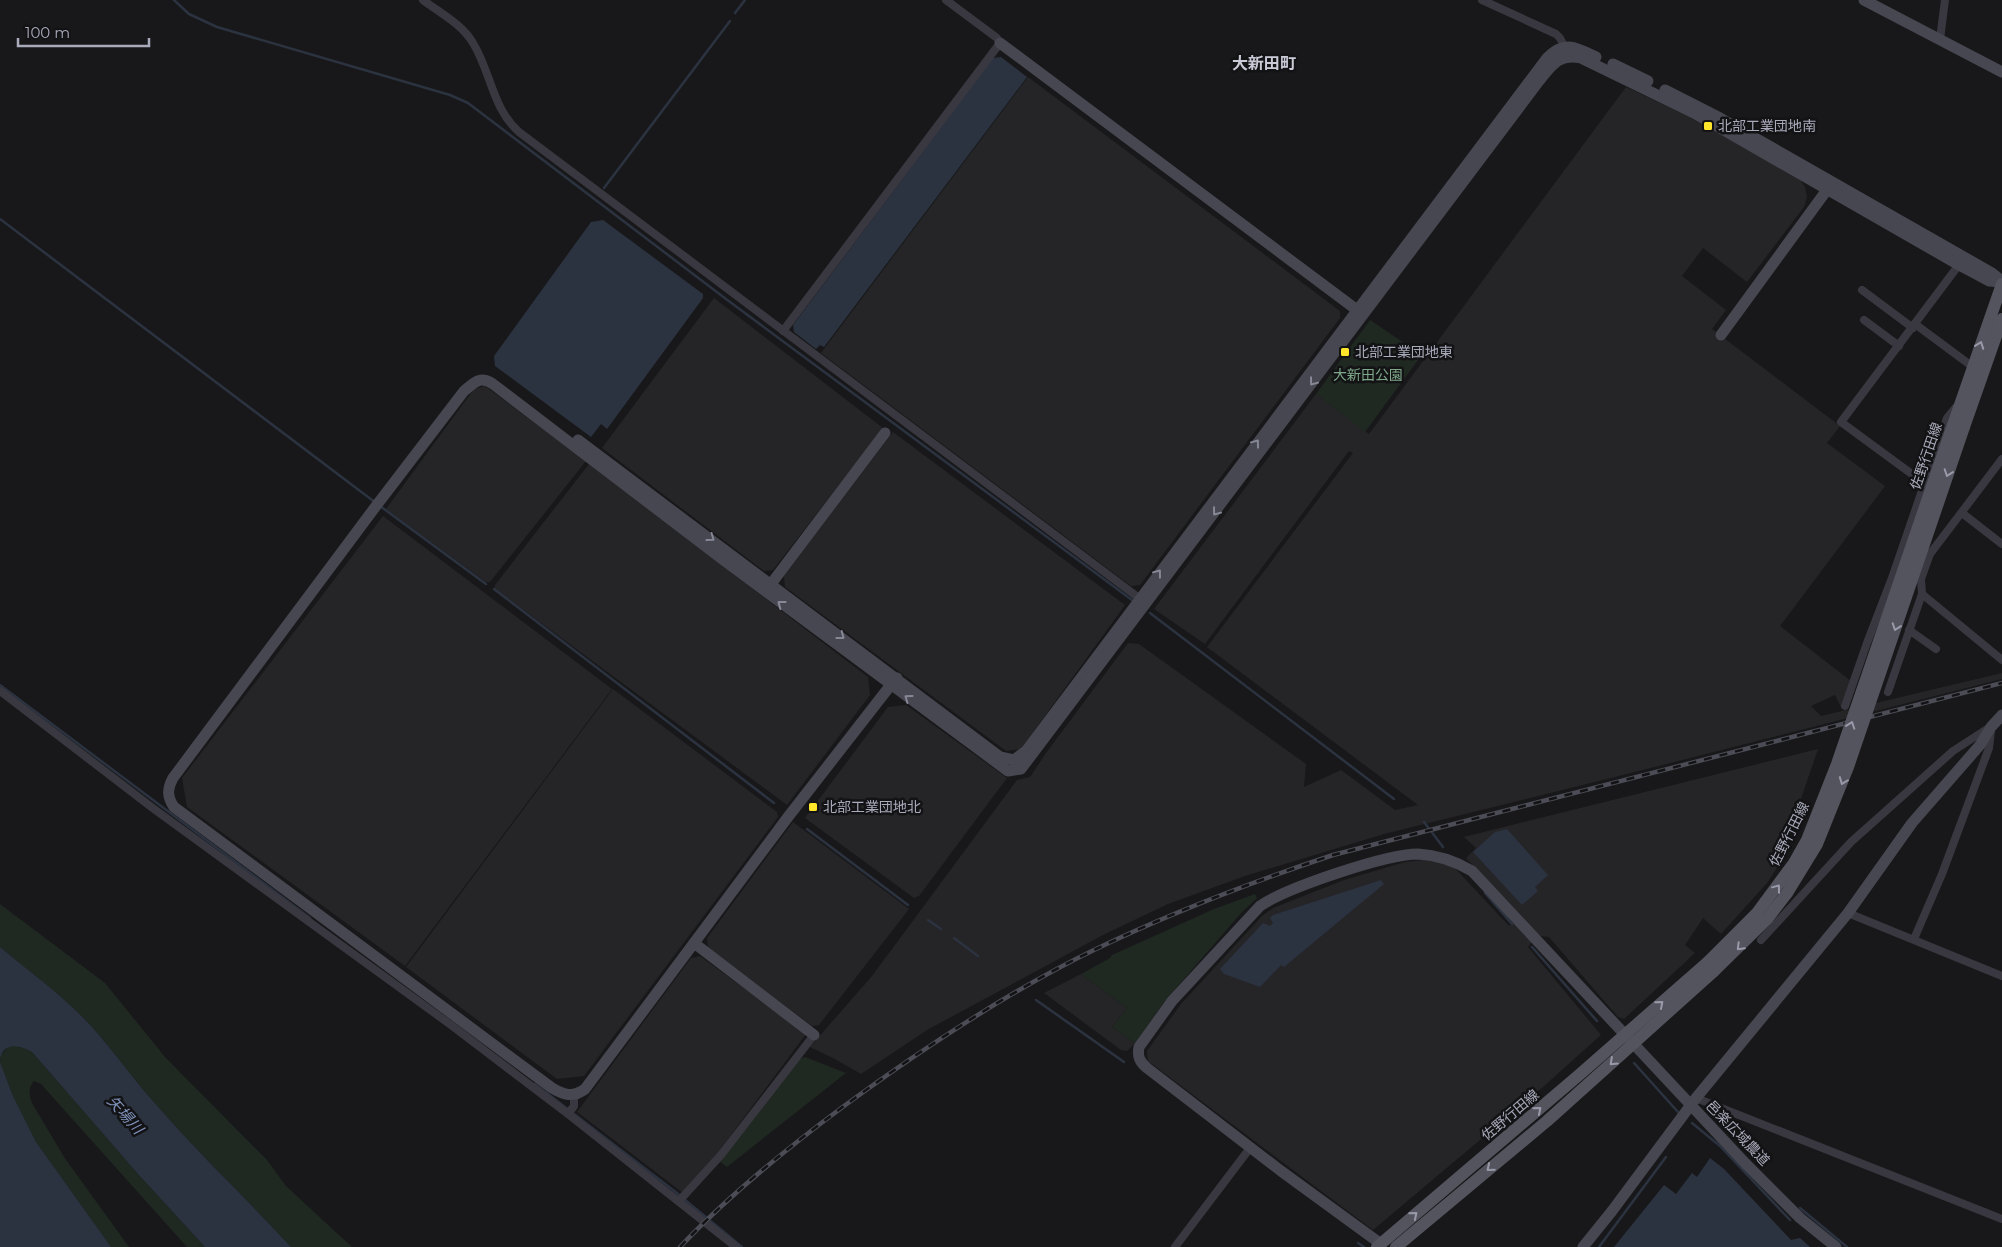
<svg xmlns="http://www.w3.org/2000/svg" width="2002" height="1247" font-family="Montserrat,'Noto Sans JP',sans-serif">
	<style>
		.built { fill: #252427 }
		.green { fill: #1f2922 }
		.water { fill: #2c3340 }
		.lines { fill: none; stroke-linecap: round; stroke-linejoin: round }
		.stream { stroke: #2c3340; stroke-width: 2.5 }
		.street { stroke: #393840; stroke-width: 8 }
		.secondary { stroke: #464750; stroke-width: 11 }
		.primary { stroke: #54545f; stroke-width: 12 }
		.rail-casing { stroke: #4b4c55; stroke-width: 4.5 }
		.rail { stroke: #131315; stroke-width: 2.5; stroke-dasharray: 8; stroke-linecap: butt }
		.primary-bridge { stroke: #54545f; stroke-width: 12 }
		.oneway { stroke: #989aa9 }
		.oneway2 { stroke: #868896 }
		.poi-dot { fill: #ffe62b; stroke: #131315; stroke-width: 2 }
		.labels { text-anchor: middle; stroke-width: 5; stroke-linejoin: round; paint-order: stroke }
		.poi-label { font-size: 14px; fill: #a9abbb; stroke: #131315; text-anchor: start }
		.park-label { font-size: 14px; fill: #7fa88a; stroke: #131315 }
		.street-label { font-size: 14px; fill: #a9abbb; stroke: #131315 }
		.water-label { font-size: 15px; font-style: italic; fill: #7e90b9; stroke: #131315 }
		.quarter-label { font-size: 16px; font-weight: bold; fill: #cacbd7; stroke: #131315 }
	</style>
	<rect width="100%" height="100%" fill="#18181a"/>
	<g class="built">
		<polygon points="1028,77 1340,311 1340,318 1140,585 1131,586 821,353"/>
		<polygon points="1626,87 1688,116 1799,178 1805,187 1807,197 1804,207 1747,282 1703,248 1682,276 1726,310 1712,329 1840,426 1827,443 1885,486 1780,626 1851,681 1841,707 1835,695 1811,706 1821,716 2002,673 2002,679 1615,777 1384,834 1245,876 1168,904 1103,935 927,1030 861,1074 833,1058 810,1047 872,976 1017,780 1030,777 1046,753 1128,643 1139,644 1306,764 1304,787 1341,770 1395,810 1418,805 1207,647 1353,453 1349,451 1205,644 1154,609 1316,394 1369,434"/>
		<polygon points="714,298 883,428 773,570 764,571 602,448"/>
		<polygon points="485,386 586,461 490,582 486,582 386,509 474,389"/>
		<polygon points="893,432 1125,605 1021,749 1006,751 785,587 784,576"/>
		<polygon points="589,464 868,677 870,695 787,805 495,589 495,585"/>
		<polygon points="383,516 612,689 405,966 187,807 182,778"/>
		<polygon points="613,689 777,812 778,817 584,1076 557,1079 406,967"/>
		<polygon points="906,705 1007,778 919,896 914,898 805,818 888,707"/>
		<polygon points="1818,749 1778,866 1768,882 1721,934 1703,918 1685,945 1695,953 1624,1019 1618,1017 1549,937 1539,936 1466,858 1476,848 1464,837"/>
		<polygon points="793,822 909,909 819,1025 812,1026 708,948 707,938"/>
		<polygon points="1422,860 1437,861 1452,865 1509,926 1515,921 1533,941 1528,947 1601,1035 1544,1086 1373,1230 1148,1061 1147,1051 1181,1004 1262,916 1273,908 1344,880 1405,862"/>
		<polygon points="700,956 806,1034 714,1158 683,1193 577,1112 691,958"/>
		<polygon points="1081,974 1127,1008 1112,1027 1135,1043 1127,1051 1121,1050 1044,993"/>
	</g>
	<g class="green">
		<polygon points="1370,320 1419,353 1421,356 1365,432 1316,394"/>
		<polygon points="1255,894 1257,898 1242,912 1164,1002 1135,1043 1112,1027 1127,1008 1081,974 1110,958 1112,955 1214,909"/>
		<path d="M0 904 105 983 165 1057 267 1160 286 1186 352 1247H291C248 1200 202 1157 160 1109 136 1083 116 1054 92 1027 65 997 31 973 0 947Z"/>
		<path d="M9 1046H20L33 1053 138 1174 205 1247H187L41 1084 34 1081C28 1088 29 1094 32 1103L64 1157 129 1247H111L36 1142 13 1096 0 1062 1 1055Z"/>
		<polygon points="805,1057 846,1073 727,1167 720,1162 800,1059"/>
	</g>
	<g class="water">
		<polygon points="1001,57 1027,77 824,347 820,345 816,349 794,332 793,325 993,58"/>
		<polygon points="603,220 703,294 703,298 607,429 601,424 591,437 495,366 494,356 591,222"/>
		<polygon points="1507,829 1548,875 1535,887 1538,891 1522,905 1473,852 1495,832"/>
		<polygon points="1381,880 1384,884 1284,967 1281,965 1260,987 1224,974 1220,969 1263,923 1270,926 1273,923 1270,918 1273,915"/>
		<path d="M0 947C31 973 65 997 92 1027 116 1054 136 1083 160 1109 202 1157 248 1200 291 1247H205L138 1174 33 1053C21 1045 3 1041 0 1060Z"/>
		<polygon points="0,1062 13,1096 36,1142 111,1247 0,1247"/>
		<polygon points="1710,1158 1724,1169 1791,1240 1800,1238 1810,1247 1614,1247 1664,1185 1676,1194 1692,1173 1697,1177"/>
	</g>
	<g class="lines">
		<g class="stream">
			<polyline points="174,0 189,14 217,27 450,95 468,103 726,299 1132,600"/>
			<polyline points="735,13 745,0"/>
			<polyline points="604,188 730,21"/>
			<polyline points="0,219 376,503"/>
			<polyline points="380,506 486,584"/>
			<polyline points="494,589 774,803"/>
			<polyline points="1150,613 1394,799"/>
			<polyline points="0,685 310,918"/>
			<polyline points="1424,822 1443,847"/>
			<polyline points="807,829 908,905"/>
			<polyline points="1485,893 1512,924"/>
			<polyline points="928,920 941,929"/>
			<polyline points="954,938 978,956"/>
			<polyline points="1532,947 1597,1021"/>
			<polyline points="1036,1000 1124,1062"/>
			<polyline points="1634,1063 1678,1112"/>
			<polyline points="535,1084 673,1190 742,1247"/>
			<polyline points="1692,1123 1720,1146 1790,1220"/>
			<polyline points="1800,1208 1847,1247"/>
			<polyline points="1358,1243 1364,1247"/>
			<polyline points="1599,1247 1666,1157"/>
		</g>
		<g class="street">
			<path d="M423 0C440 13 462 24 473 43 491 72 492 108 519 132L1143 601"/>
			<polyline points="1482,0 1556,34 1560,38 1564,46"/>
			<polyline points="1940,39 1945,0"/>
			<polyline points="1862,290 1913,328"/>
			<polyline points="1864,320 1899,346"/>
			<polyline points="1915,324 1973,367"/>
			<polyline points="783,331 1000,43 997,38 946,0"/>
			<polyline points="2002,459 1930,554 1921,579 1922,594 2002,660"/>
			<polyline points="1924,483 1841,422 1961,262"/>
			<polyline points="1962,513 2002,544"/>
			<polyline points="1909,630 1936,649"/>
			<polyline points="0,691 154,809 451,1025 568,1114 736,1247"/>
			<polyline points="1888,692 1922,594"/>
			<polyline points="1845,706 1867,643 1892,578 1947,418 1956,407"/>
			<polyline points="1848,913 2002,976"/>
			<polyline points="1914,939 1942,874 1989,748 1991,730"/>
			<polyline points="1761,940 1851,842 1953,751 1987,729"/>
			<polyline points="1696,1098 2002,1219"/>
			<polyline points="568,1114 574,1106 574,1096"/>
			<polyline points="679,1201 721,1155 814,1035"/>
			<polyline points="1175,1247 1250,1148"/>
		</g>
		<g class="secondary">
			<polyline points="1864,0 2002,72"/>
			<polyline points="1000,43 1361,313"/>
			<polyline points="1613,64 1648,81"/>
			<polyline points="1665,90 1720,118 1992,273 2002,281"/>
			<polyline points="1721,335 1832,183"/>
			<path d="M578 440 1000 757 1014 760 1026 751 1547 58C1564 40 1576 47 1596 57"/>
			<polyline points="768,588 885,433"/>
			<path d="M897 678 890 686 788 817 585 1089C573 1098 564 1095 552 1088L174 807C167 797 167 789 173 778L376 506 464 391C474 383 480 375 493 384L722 559 1008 771 1021 769 1539 81C1552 65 1559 53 1581 58L1694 113 1959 265 1989 281 2002 282"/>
			<polyline points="694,943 814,1035"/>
			<path d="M1381 1244 1281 1171 1147 1068C1140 1062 1137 1057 1139 1047L1172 1001 1260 906C1286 888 1386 854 1418 854 1438 855 1455 861 1472 871L1745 1163 1800 1218 1836 1247"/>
			<polyline points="1583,1247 1612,1211 1696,1098 1848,913 1912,823 1980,745 1991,727 2002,715"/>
		</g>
		<g class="primary">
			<polyline points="1953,425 2002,284"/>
			<polyline points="1964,427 2002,319"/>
			<polyline points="1377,1247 1579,1075 1708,962"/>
			<polyline points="1396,1247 1547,1121 1714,971"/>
		</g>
		<g class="rail-casing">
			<path id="rail" d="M680 1247C729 1195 786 1149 844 1106 922 1049 1009 991 1096 949 1173 912 1252 882 1333 855L2002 683"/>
		</g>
		<use href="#rail" class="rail"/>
		<g class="primary-bridge">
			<polyline points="1708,962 1757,913 1794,863 1807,840 1837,764 1953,425"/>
			<polyline points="1714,971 1767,919 1787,893 1817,844 1848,767 1964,427"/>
		</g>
	</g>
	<defs><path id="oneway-chevron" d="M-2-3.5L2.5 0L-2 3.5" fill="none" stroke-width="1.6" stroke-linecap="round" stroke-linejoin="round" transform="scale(1.25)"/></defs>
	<g class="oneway">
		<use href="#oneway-chevron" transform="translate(1980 345) rotate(-70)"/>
		<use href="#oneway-chevron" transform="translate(1948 473) rotate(109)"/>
		<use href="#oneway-chevron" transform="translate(1896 627) rotate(109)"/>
		<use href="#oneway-chevron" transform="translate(1851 725) rotate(-71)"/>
		<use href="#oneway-chevron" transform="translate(1843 781) rotate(111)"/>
		<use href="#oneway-chevron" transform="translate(1777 888) rotate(-53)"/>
		<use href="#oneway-chevron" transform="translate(1740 947) rotate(135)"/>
		<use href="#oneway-chevron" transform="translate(1660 1004) rotate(-41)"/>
		<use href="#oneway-chevron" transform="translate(1613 1062) rotate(137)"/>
		<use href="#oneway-chevron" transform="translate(1538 1110) rotate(-40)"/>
		<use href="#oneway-chevron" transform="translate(1490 1168) rotate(140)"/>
		<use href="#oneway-chevron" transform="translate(1414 1215) rotate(-40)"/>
	</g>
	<g class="oneway2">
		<use href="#oneway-chevron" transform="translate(1313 382) rotate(127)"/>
		<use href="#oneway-chevron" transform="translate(1256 443) rotate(-53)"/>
		<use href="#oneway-chevron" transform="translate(1216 512) rotate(127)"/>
		<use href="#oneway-chevron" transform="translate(711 538) rotate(36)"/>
		<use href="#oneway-chevron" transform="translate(1158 573) rotate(-53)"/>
		<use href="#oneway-chevron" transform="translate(781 604) rotate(-143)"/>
		<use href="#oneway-chevron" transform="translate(841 636) rotate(37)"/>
		<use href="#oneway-chevron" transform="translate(908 698) rotate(-144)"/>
	</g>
	<g class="poi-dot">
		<rect x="1703" y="121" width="10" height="10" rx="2.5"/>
		<rect x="1340" y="347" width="10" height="10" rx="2.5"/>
		<rect x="808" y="802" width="10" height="10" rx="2.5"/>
	</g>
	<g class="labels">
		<g class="poi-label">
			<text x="1718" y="131">北部工業団地南</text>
			<text x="1355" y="357">北部工業団地東</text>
			<text x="823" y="812">北部工業団地北</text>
		</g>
		<g class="park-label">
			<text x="1368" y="380">大新田公園</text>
		</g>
		<g class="street-label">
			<text transform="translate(1926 456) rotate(-71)" y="5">佐野行田線</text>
			<text transform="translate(1789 834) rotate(-63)" y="5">佐野行田線</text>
			<text transform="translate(1510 1115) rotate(-40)" y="5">佐野行田線</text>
			<text transform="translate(1738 1133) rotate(46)" y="5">邑楽広域農道</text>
		</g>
		<g class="water-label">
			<text transform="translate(125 1115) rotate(48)" y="5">矢場川</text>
		</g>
		<g class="quarter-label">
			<text x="1264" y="69">大新田町</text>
		</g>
	</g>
	<path d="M18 38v8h131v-8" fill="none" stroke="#a9abbb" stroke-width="2.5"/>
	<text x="25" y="38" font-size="15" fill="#a9abbb" stroke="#131315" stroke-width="4" paint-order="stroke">100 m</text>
</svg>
